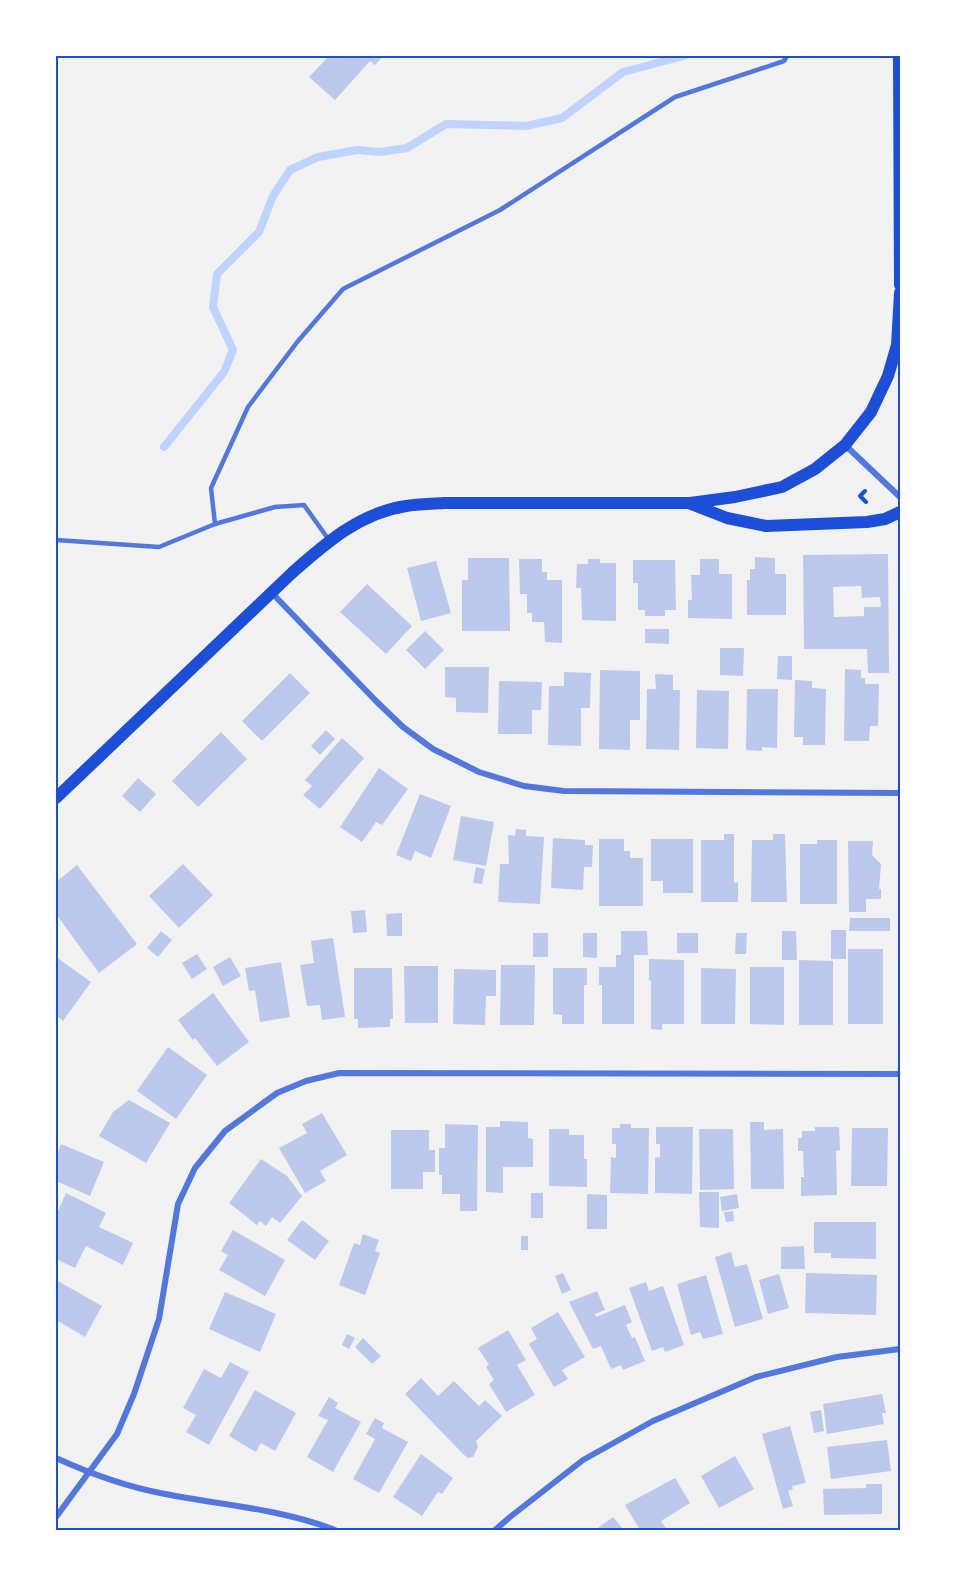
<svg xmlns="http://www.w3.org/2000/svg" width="956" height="1586" font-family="'Nunito Sans',sans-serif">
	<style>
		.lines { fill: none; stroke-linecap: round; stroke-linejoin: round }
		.stream { stroke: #bfd3fe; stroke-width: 8 }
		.building { fill: #bdc9ec; fill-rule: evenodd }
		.path { stroke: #1d4ed8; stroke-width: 4 }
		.service { stroke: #5277de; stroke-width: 4.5 }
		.minor { stroke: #5277de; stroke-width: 6 }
		.secondary { stroke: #1d4ed8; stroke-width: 12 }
		.neatline { fill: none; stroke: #1d4ed8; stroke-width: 2 }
	</style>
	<rect width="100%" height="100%" fill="#f2f2f2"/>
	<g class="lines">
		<polyline class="stream" points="164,447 224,372 233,350 213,307 217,274 259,232 273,196 290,170 318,157 357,150 380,152 407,148 446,124 526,126 562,118 623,72 684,56"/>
	</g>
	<g class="building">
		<polygon points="329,56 383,56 375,65 370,61 335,100 309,77"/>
		<path d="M888 554 889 673H868L867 649H804L803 555ZM861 586 862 598 880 597 881 607H864V616L834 617 833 587Z"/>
		<polygon points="755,557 775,558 775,574 786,574 786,615 747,615 747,580 750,580 750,569 755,569"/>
		<polygon points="468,558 509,558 510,631 462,631 462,580 468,580"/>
		<polygon points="519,559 542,559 542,572 547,572 547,580 562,580 562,643 545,642 544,622 532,622 532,613 527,613 527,594 520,594"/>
		<polygon points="588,559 600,559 600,563 616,563 616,621 582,620 581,588 576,588 577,564 588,564"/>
		<polygon points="700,559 719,559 719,574 732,574 732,619 688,618 688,600 692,600 691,575 700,575"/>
		<polygon points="633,560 675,560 676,610 665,610 665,616 645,616 645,610 638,610 638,583 633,583"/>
		<polygon points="436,561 451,613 421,621 407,568"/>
		<polygon points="367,584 412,626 386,654 340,612"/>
		<polygon points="645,629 669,629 669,644 645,643"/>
		<polygon points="425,631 444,650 425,669 406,650"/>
		<polygon points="720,648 744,648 743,676 720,675"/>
		<polygon points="778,656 792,656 792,680 777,679"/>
		<polygon points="445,667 489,667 488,713 456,712 456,698 445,697"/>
		<polygon points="845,669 861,670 861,678 865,678 865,684 879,684 878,726 870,726 869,741 844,741"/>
		<polygon points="600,670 640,671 640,720 630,720 630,750 599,749"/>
		<polygon points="564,672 591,673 590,708 581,708 581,746 548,745 549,686 564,686"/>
		<polygon points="290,673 310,693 262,741 242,721"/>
		<polygon points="655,674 673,675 673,690 680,690 679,750 646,749 647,689 656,689"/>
		<polygon points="795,680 812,681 812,688 826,689 825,745 803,745 803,737 794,737"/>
		<polygon points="499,681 542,682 541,710 532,710 532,734 498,734"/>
		<polygon points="747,689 778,689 777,748 762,747 762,751 746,750"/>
		<polygon points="697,690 729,691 728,749 696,748"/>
		<polygon points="326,730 335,739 320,755 311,746"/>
		<polygon points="221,732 247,759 198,807 172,781"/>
		<polygon points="342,738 364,758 320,809 303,795 312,786 305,780"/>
		<polygon points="379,768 408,789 382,825 376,822 362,842 340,827"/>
		<polygon points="138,778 156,794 140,812 122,796"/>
		<polygon points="420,794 451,806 431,858 415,851 411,861 396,855"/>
		<polygon points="461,816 494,822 486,866 453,860"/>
		<polygon points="516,829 526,830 526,836 544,837 540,904 498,902 500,864 509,864 508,835 515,836"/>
		<polygon points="724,834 734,834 734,883 738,882 738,902 701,902 701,840 724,840"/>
		<polygon points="773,834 785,834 787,902 751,902 752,840 773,840"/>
		<polygon points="553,838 585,840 585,845 593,845 592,867 584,867 583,890 551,888"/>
		<polygon points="599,839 624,839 624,851 630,851 630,858 643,858 643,906 599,906"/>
		<polygon points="651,839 693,839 693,893 663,893 663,881 651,881"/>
		<polygon points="817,840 837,840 837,904 800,904 800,844 817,844"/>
		<polygon points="848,841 873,841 872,855 881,864 879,889 881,889 881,899 866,899 866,912 849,912"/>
		<polygon points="183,864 213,895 179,928 149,896"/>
		<polygon points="77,865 137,944 99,973 56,914 56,882"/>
		<polygon points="476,867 485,869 482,884 473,883"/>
		<polygon points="365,910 367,932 353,933 351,911"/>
		<polygon points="402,913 402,936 387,936 386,914"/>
		<polygon points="850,918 890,918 890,931 849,931"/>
		<rect x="831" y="930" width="15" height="29"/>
		<polygon points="161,931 172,940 158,957 147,948"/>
		<polygon points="621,931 647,931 648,955 634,955 634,1024 602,1024 602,985 599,985 599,967 616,967 616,955 621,955"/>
		<polygon points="782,931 796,931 797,960 782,960"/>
		<rect x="533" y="933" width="15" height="24"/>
		<polygon points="583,933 597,933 597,958 583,957"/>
		<rect x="677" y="933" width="21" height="20"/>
		<polygon points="736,933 747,933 746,954 735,954"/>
		<polygon points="333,938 345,1017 322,1020 320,1005 307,1006 300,965 314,963 311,941"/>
		<rect x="848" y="949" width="35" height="75"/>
		<polygon points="197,954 207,969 192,979 182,963"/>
		<polygon points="56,957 91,982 63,1021 56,1015"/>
		<polygon points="230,957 241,976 223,986 213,967"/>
		<polygon points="649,959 684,960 684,1024 662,1024 662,1030 651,1029 651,981 649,980"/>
		<polygon points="799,960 833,961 833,1025 799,1025"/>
		<polygon points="281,962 290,1017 260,1022 255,990 249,991 245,968"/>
		<polygon points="501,965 535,965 534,1025 500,1025"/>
		<polygon points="404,966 438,966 438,1023 405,1023"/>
		<polygon points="750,967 784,967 784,1025 750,1024"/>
		<polygon points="354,968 392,968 393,1019 390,1019 390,1027 358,1028 358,1019 354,1019"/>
		<polygon points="553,968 587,968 587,985 584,985 584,1024 562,1024 562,1015 553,1014"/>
		<polygon points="701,968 736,969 735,1024 701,1024"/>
		<polygon points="454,969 496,970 496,996 486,996 485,1025 453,1024"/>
		<polygon points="213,993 249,1042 217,1066 195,1038 193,1040 178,1020"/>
		<polygon points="168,1047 207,1075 176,1119 137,1091"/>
		<polygon points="129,1100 170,1123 146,1163 99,1136 113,1112"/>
		<polygon points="322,1113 347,1155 320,1171 326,1181 305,1193 279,1148 307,1133 302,1124"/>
		<polygon points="500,1121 528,1122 528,1138 533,1139 533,1167 503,1167 503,1193 486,1192 486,1127 500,1127"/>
		<polygon points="750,1122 764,1122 764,1130 783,1129 784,1189 751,1189"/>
		<polygon points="445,1124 478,1125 477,1211 460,1211 460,1194 442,1194 442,1175 439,1175 439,1148 445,1148"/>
		<polygon points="620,1124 631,1124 631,1128 649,1128 648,1194 610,1193 611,1157 616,1158 616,1144 612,1144 612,1128 620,1128"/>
		<polygon points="656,1127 693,1127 692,1194 655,1193 655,1158 660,1157 660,1144 656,1144"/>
		<polygon points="815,1127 839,1127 840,1150 836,1151 837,1195 801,1196 801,1177 804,1177 803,1151 798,1151 798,1138 802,1138 802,1131 815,1131"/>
		<polygon points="852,1128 888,1128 887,1186 851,1186"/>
		<polygon points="549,1129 569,1129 569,1135 584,1135 584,1159 587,1159 587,1187 549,1186"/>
		<polygon points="699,1129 733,1129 734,1189 700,1190"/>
		<polygon points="391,1130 429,1130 429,1150 435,1150 435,1172 423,1172 423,1189 391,1189"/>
		<polygon points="61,1144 104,1162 90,1196 56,1181 56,1158"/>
		<polygon points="261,1159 287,1176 302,1196 280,1223 272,1217 266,1226 260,1221 257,1225 229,1203"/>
		<polygon points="699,1192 719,1192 719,1228 700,1227"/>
		<polygon points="66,1193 106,1213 99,1227 133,1243 123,1265 86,1246 75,1268 56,1259 56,1216"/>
		<rect x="531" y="1193" width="12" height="25"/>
		<polygon points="587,1194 607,1195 607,1229 587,1229"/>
		<polygon points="737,1194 739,1208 722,1211 720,1197"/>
		<polygon points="733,1211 734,1221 726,1222 724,1212"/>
		<polygon points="302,1220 329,1241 315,1260 287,1240"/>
		<polygon points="814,1222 876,1222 876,1259 831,1258 831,1253 814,1253"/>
		<polygon points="233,1230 285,1260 265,1296 219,1270 228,1255 221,1251"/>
		<polygon points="363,1234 379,1240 375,1251 380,1253 365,1295 339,1285 354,1243 360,1245"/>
		<rect x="521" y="1236" width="7" height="14"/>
		<polygon points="804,1246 805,1269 781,1269 781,1247"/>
		<polygon points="731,1252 735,1267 747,1264 763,1319 735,1327 715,1257"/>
		<polygon points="563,1273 571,1290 562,1294 555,1276"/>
		<polygon points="806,1273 877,1275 876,1315 805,1313"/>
		<polygon points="779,1274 789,1308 768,1314 759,1280"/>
		<polygon points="706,1275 723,1334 703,1339 700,1332 691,1335 677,1284"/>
		<polygon points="56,1280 102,1306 85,1337 56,1320"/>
		<polygon points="646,1282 649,1291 663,1286 684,1345 665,1352 663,1347 652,1351 629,1288"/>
		<polygon points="597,1291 605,1310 595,1314 596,1317 625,1305 632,1322 626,1325 632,1338 635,1337 645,1361 623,1370 621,1365 611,1369 601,1346 593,1349 569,1302"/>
		<polygon points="225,1292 276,1314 260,1352 209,1329"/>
		<polygon points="558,1312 585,1357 562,1370 568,1379 554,1387 529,1344 537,1339 531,1328"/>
		<polygon points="508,1330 526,1360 517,1365 535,1395 506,1412 489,1384 494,1380 486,1367 489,1365 478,1348"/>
		<polygon points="347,1334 355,1338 349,1349 342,1345"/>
		<polygon points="363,1338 381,1356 372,1364 355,1347"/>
		<polygon points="230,1362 249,1372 209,1445 186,1432 196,1415 183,1408 204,1369 221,1378"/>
		<polygon points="421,1378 438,1396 454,1381 479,1406 485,1400 502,1416 476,1441 478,1447 473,1457 468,1458 463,1454 405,1394"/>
		<polygon points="255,1390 296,1413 275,1451 261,1443 256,1452 229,1436"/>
		<polygon points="882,1394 886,1413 882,1413 884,1424 827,1434 823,1404"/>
		<polygon points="329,1397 338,1403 335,1408 361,1422 333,1472 307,1457 328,1420 318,1416"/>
		<polygon points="821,1410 824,1431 814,1433 810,1412"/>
		<polygon points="375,1418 384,1423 382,1428 408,1442 379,1493 353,1479 375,1439 366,1434"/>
		<polygon points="790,1426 806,1483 792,1486 793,1489 788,1491 793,1506 783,1509 762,1434"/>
		<polygon points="887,1440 891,1471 831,1479 827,1447"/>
		<polygon points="421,1454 453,1478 442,1494 438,1492 422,1516 393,1497"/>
		<polygon points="735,1456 754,1489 719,1508 701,1476"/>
		<polygon points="675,1478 690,1503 661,1521 667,1530 640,1530 625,1505"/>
		<polygon points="866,1484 882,1484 882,1514 824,1515 823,1489 866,1488"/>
		<polygon points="613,1517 624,1530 595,1530"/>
	</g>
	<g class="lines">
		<polyline class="path" points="865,491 860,496 866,502"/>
		<g class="service">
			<polyline points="215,524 211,488 248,407 298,341 343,289 500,210 675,97 784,61 787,56"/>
			<polyline points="56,540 159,547 215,524 275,507 304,505 329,540"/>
		</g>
		<g class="minor">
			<polyline points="845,445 900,497"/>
			<polyline points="271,592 375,700 403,727 433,749 479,772 524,786 564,791 900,793"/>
			<path d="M56 1458C91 1474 127 1487 165 1494 222 1505 281 1509 335 1530"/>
			<polyline points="56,1517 117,1434 134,1394 159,1319 178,1204 195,1168 225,1131 277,1093 306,1081 339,1073 900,1074"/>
			<polyline points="495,1530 510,1517 583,1460 653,1421 756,1377 837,1357 900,1349"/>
		</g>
		<g class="secondary">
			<polyline points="899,56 900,285"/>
			<polyline points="691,504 727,518 766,526 867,522 885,519 900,512"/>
			<path d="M56 798 293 572C327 542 360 513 406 506 418 504 431 504 444 503H690L735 497 782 487 815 469 845 445 871 412 888 376 897 345 900 293"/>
		</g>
	</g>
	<rect width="956" height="1586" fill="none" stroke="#ffffff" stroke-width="114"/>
	<rect x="57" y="57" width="842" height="1472" class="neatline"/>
</svg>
